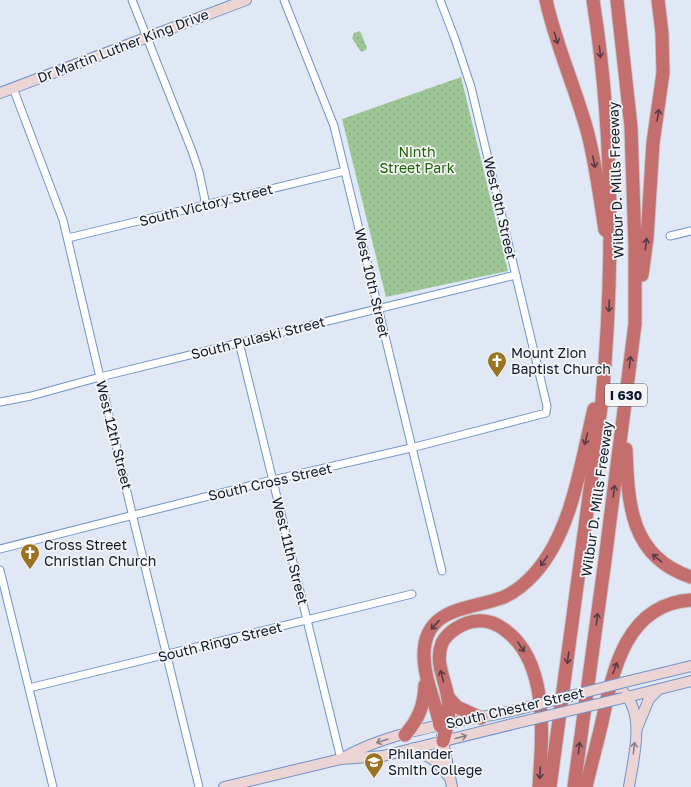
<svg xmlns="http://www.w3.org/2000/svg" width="691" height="787" font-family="'Golos Text',sans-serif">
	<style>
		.park { fill: url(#park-dots) }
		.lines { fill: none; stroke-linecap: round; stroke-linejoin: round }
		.street-casing { stroke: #7093cb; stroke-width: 9 }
		.secondary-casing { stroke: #7093cb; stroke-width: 12 }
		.highway-casing { stroke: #c5c8cd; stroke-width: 15 }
		.street { stroke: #fff; stroke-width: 7 }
		.secondary { stroke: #edd4d4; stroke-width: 10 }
		.highway { stroke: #c46e6e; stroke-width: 13 }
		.secondary-bridge-casing { stroke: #7093cb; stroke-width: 12; stroke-linecap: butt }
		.secondary-bridge { stroke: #edd4d4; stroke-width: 10 }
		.oneway { stroke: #563c48 }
		.oneway2 { stroke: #88808a }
		.labels { text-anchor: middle; stroke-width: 3.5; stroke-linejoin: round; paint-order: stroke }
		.shield { fill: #f5f5f5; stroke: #535c6a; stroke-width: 1 }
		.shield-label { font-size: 13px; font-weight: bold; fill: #0d1a2f }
		.street-label { font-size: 14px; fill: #0d1a2f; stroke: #f5f5f5 }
		.park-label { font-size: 14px; fill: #1e630c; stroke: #f5f5f5 }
		.poi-label { font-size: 14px; fill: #0d1a2f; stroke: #f5f5f5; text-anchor: start }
	</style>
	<defs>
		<pattern id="park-dots" width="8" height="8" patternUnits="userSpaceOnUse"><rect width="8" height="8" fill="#9ec596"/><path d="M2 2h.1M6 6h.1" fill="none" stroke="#87a982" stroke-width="1.8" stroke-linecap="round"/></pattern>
	</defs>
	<rect width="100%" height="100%" fill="#e1e8f5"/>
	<g class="park">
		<polygon points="360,31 367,48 366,50 361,52 352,38 354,33"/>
		<polygon points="461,77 508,271 386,297 342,119"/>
	</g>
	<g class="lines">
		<g class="street-casing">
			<g id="street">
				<polyline points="132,0 192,151 199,172 206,205"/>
				<polyline points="284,0 334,126 442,571"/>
				<polyline points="13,88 63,220 135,526 199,787"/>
				<polyline points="670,236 691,231"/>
				<polyline points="68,238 345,171"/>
				<polyline points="239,342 341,759"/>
				<polyline points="0,402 31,396 100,377 516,275"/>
				<polyline points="0,549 264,482 411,448 546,413 547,406 471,87 455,39 440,0"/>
				<polyline points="0,570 53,787"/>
				<polyline points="29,688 412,594"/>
			</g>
		</g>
		<g class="secondary-casing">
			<g id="secondary">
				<polyline points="0,93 246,0"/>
				<polyline points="625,682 691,666"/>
				<path d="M614 685C649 705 634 754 629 787"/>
				<polyline points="623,698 691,681"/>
				<polyline points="637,728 649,699 658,690"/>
				<polyline points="442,736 452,787"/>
				<polyline points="414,748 437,762 449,777"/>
				<path d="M343 758C390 730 462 722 516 710"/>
				<polyline points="224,787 341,759 383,756 517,723"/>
			</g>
		</g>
		<g class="highway-casing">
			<g id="highway">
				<path d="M546 0C556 46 576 89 588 134 596 166 600 198 605 230"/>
				<polyline points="642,275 647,238 653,143 663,73 662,33 658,0"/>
				<path d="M626 449C628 504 630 557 691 577"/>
				<polyline points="448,697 457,707 481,718"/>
				<path d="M440 726C436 702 424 680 424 655 424 606 471 610 504 597 515 592 527 582 535 573 572 532 581 462 594 409"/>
				<path d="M405 735C419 719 424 705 425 685"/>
				<path d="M443 741C447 727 450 715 448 699 446 680 434 663 442 643 448 631 464 622 477 621 487 620 497 624 505 630 550 663 542 738 539 787"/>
				<path d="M550 787 602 400C614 266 614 133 593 0"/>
				<polyline points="574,787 605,560 635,324 635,246 631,127 617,0"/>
				<path d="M586 787C591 765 597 744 602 722 613 670 626 604 691 600"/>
			</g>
		</g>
		<use href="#street" class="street"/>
		<use href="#secondary" class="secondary"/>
		<use href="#highway" class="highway"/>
		<g class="secondary-bridge-casing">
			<g id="secondary-bridge">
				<polyline points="516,710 625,682"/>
				<polyline points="517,723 623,698"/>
			</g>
		</g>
		<use href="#secondary-bridge" class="secondary-bridge"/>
	</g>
	<defs><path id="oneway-shaft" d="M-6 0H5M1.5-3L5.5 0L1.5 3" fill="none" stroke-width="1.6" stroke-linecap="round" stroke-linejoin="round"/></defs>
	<g class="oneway">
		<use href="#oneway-shaft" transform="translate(556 38) rotate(73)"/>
		<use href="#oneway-shaft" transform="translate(600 52) rotate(84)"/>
		<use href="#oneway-shaft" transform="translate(658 115) rotate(-81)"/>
		<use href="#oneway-shaft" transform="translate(594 162) rotate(78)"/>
		<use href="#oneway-shaft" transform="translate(646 244) rotate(-82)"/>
		<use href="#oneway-shaft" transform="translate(609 306) rotate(93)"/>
		<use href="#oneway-shaft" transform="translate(630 362) rotate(-83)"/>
		<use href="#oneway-shaft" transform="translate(586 439) rotate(104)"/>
		<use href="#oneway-shaft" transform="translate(614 491) rotate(-83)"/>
		<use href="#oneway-shaft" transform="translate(657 558) rotate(-140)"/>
		<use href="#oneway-shaft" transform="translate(544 561) rotate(125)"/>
		<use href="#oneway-shaft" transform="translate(597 619) rotate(-83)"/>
		<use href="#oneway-shaft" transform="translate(435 625) rotate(133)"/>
		<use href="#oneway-shaft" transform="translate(521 647) rotate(57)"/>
		<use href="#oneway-shaft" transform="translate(568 658) rotate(98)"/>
		<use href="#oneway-shaft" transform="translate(615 668) rotate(-70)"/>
		<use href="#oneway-shaft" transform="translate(442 676) rotate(-104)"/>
		<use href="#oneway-shaft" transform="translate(579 748) rotate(-83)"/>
		<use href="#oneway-shaft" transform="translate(540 773) rotate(93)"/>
	</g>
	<g class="oneway2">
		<use href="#oneway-shaft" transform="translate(461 737) rotate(-14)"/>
		<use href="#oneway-shaft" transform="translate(382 741) rotate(163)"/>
		<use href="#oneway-shaft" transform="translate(634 748) rotate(-83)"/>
	</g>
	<defs>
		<g id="church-pin" transform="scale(1)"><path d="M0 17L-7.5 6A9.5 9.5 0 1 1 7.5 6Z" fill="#9b7220" stroke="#f5f5f5"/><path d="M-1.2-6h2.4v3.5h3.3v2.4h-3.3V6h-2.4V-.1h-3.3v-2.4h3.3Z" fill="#fff"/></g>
		<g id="university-pin" transform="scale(1)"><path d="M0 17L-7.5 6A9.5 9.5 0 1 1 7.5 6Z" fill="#9b7220" stroke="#f5f5f5"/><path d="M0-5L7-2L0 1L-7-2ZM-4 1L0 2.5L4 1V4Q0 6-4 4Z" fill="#fff"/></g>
	</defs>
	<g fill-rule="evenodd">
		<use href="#church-pin" x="497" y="361"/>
		<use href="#church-pin" x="30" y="553"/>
		<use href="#university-pin" x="374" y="762"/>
	</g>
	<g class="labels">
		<rect class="shield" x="605" y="384" width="42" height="22" rx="3"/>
		<g class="shield-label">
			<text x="626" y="400">I 630</text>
		</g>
		<g class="street-label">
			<text transform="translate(123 46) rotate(-21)" y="5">Dr Martin Luther King Drive</text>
			<text transform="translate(616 180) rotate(-92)" y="5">Wilbur D. Mills Freeway</text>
			<text transform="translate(206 205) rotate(-14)" y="5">South Victory Street</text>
			<text transform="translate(500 208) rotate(77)" y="5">West 9th Street</text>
			<text transform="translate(372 283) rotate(77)" y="5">West 10th Street</text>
			<text transform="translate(258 338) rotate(-14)" y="5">South Pulaski Street</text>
			<text transform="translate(114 435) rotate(76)" y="5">West 12th Street</text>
			<text transform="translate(270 482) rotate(-13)" y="5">South Cross Street</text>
			<text transform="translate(597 499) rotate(-82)" y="5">Wilbur D. Mills Freeway</text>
			<text transform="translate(290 551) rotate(76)" y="5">West 11th Street</text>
			<text transform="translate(220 642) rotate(-14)" y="5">South Ringo Street</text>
			<text transform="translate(515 708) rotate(-13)" y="5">South Chester Street</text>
		</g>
		<g class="park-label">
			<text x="417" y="157">Ninth<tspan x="417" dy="16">Street Park</tspan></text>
		</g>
		<g class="poi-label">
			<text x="511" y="358">Mount Zion<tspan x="511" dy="16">Baptist Church</tspan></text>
			<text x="44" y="550">Cross Street<tspan x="44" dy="16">Christian Church</tspan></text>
			<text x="388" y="759">Philander<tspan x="388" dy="16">Smith College</tspan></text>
		</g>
	</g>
</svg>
